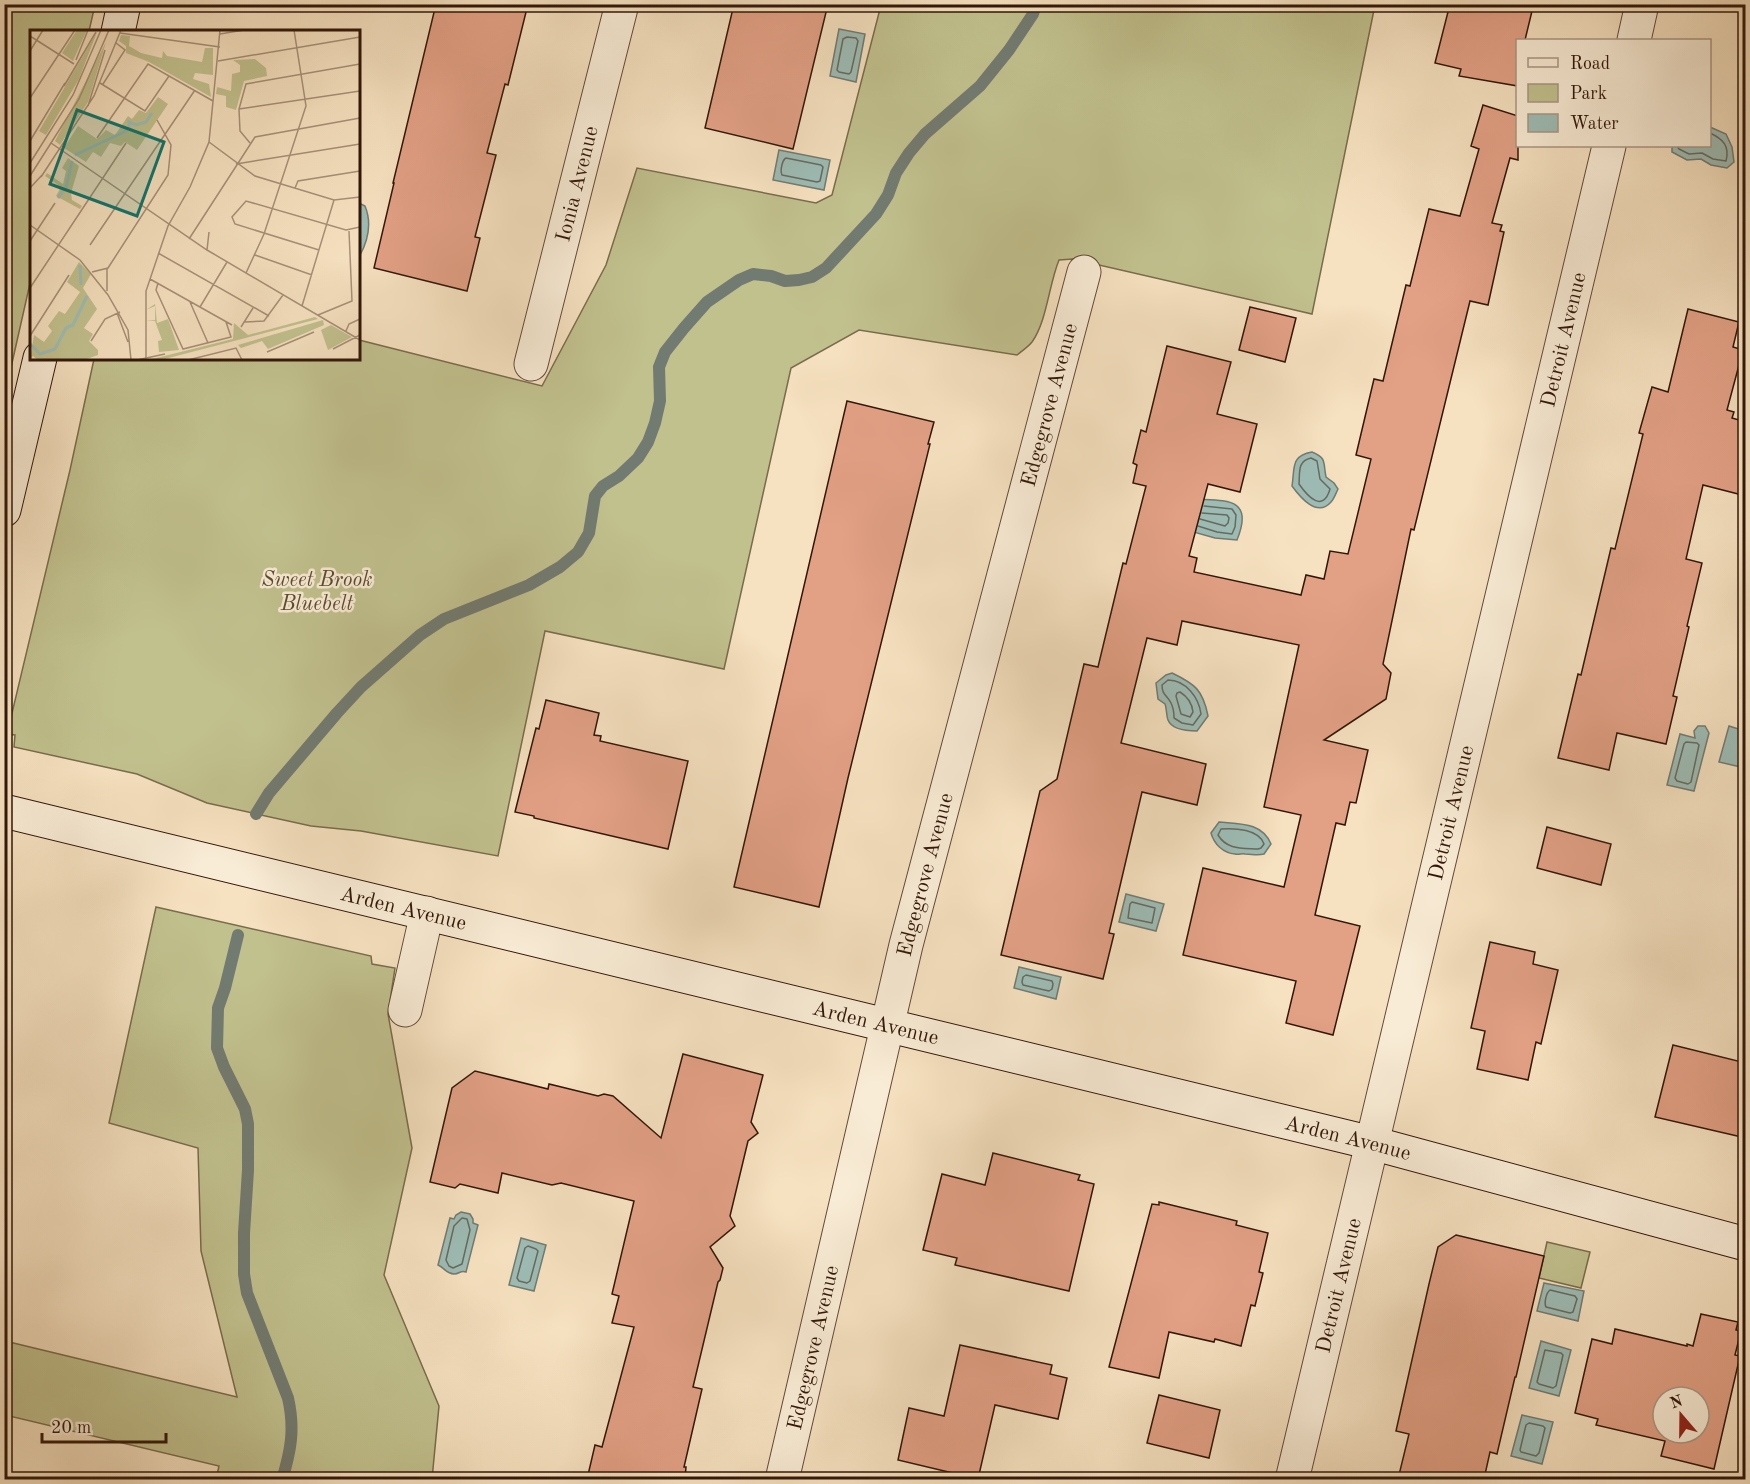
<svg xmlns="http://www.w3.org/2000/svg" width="1750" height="1484" font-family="'Old Standard TT',serif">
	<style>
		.green { fill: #c1c18e; stroke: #796c4c; stroke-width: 1.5 }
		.water { fill: #9dbdb6; stroke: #727b71; stroke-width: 1.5 }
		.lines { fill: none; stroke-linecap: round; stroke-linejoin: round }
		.shore { stroke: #676a60; stroke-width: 1.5 }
		.stream { stroke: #727b71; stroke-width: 12 }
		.building { fill: #e2a085; stroke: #311709; stroke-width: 1.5; fill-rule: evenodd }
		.street-casing { stroke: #624a37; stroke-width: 35 }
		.secondary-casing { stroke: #311709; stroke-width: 35 }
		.street { stroke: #f9ecd6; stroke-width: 33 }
		.secondary { stroke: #f9ecd6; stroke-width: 33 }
		.labels { text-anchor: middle; stroke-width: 5; stroke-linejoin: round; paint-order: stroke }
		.street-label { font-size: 21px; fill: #311709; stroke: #f9ecd6 }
		.park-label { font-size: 21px; font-style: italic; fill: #5c4a31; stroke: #f9ecd6 }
		.inset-river { fill: none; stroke: #9dbdb6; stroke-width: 3 }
		.inset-road { fill: none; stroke: #a79077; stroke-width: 1.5 }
		.view { fill: #0f766e; fill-opacity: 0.15; stroke: #0f766e; stroke-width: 3 }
		.inset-edge { fill: none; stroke: #311709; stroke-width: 3 }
	</style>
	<rect width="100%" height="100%" fill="#f6e1c0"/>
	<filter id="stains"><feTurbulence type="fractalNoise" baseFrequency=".00333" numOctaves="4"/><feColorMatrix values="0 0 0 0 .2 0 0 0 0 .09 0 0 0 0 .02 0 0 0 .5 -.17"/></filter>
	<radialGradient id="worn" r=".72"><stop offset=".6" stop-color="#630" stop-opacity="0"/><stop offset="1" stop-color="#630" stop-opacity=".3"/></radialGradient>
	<g class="green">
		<polygon points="5,4 95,5 89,31 32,32 31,279 5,394"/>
		<path d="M881 5H1375L1312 314 1073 259 1059 260C1049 284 1047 321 1032 342 1028 347 1022 351 1017 355L859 330 791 368 724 669 545 631 498 856 361 831 311 826 207 803 137 774 14 747 15 735 7 734 70 470 94 359 358 358 359 340 542 386 606 265 637 168 816 203 832 195Z"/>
		<polygon points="156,907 371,956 372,964 395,968 388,1014 412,1148 384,1275 439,1406 432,1479 216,1479 219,1466 5,1415 5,1341 237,1397 201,1251 198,1148 109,1123"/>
		<polygon points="1547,1242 1590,1252 1581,1288 1539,1278"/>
	</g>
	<g class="water">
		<polygon points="839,29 865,34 856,82 830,76"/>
		<polygon points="1710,127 1726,134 1732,147 1734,162 1727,168 1711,165 1701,159 1687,160 1672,152 1672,146 1710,146"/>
		<polygon points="779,150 830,160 824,190 773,180"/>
		<path d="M359 203 365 206C372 223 368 241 359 257Z"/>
		<path d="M1312 452C1327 458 1323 462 1326 477L1334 483 1338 489C1336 493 1334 499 1331 502 1317 518 1300 497 1292 486 1295 468 1290 456 1312 452Z"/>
		<path d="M1193 499C1224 501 1255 496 1237 540L1215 538 1190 531Z"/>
		<path d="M1172 673C1195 684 1203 690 1208 716L1197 731C1188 731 1172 730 1168 720 1166 715 1167 709 1165 704L1158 699 1156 683 1166 675Z"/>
		<polygon points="1698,726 1705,726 1709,733 1694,791 1667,785 1680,734 1695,738 1694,731"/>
		<polygon points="1729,726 1745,731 1745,768 1719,762"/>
		<path d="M1219 822C1239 824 1262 822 1271 844L1264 854C1257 856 1252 854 1245 854 1242 853 1239 855 1235 854 1223 853 1214 844 1211 833Z"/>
		<polygon points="1126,894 1164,904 1156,931 1119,922"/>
		<polygon points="1019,967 1061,977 1056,999 1014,988"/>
		<path d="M461 1212 470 1214 473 1219V1223L478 1225 466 1272C460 1270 460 1274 454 1274 446 1274 444 1267 438 1265L450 1218 454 1219 456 1215Z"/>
		<polygon points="521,1238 546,1245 534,1291 509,1285"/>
		<polygon points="1544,1283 1584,1291 1578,1321 1537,1311"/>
		<polygon points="1541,1341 1571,1350 1559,1396 1529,1388"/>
		<polygon points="1522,1415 1553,1422 1542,1464 1511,1456"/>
	</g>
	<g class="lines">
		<g class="shore">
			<polygon points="847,37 856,38 858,41 851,72 849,74 839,72 837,70 843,39"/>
			<path d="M1677 146 1679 149 1689 154 1702 153 1713 159 1726 161C1730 146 1723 139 1710 133"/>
			<path d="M786 158 821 165 823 167 820 181 817 182 782 175C780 171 782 160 786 158Z"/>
			<path d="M1311 458 1317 461 1320 479 1330 489C1323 513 1308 497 1299 484 1300 473 1297 461 1311 458Z"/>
			<polyline points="1200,519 1225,526 1228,523 1229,518 1227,515 1202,513"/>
			<polyline points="1198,526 1217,532 1232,534 1235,527 1236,515 1232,509 1204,506"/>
			<path d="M1168 680C1186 680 1199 698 1201 714L1193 725 1182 723 1174 718C1174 713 1173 707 1171 703 1167 695 1162 695 1162 685Z"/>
			<path d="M1177 693 1180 692C1188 697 1192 703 1193 712L1190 717 1181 714 1176 696Z"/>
			<polygon points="1686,742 1697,743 1699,745 1691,782 1688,784 1677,781 1675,778 1684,744"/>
			<path d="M1221 829C1235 828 1259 829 1264 844L1261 848 1258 849C1242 848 1227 850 1218 835Z"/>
			<polygon points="1132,902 1155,908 1152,923 1128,918 1130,904"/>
			<polygon points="1026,975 1052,981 1053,984 1052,989 1049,991 1023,985 1022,982 1023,977"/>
			<polygon points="462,1218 467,1219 470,1230 462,1264 453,1268 449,1266 446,1260 454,1226"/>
			<polygon points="528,1246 536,1249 538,1251 530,1281 527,1283 519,1281 517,1278 525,1248"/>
			<path d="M1550 1290 1575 1296 1577 1299 1573 1312 1570 1313 1546 1307C1544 1303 1546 1293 1550 1290Z"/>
			<polygon points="1545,1350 1561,1353 1563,1355 1556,1386 1553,1388 1539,1384 1537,1382"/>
			<polygon points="1529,1423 1543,1426 1545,1428 1539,1453 1536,1456 1521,1452 1520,1450 1526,1425"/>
		</g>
		<g class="stream">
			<polyline points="256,814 269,793 337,713 361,687 420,635 444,619 529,585 560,567 578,552 589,533 595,496 603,486 619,476 638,458 648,442 655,423 660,401 659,367 665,352 684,328 707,302 739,280 753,274 771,276 785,281 799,280 812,277 826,268 876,214 888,195 896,173 909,153 925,134 980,86 1009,50 1033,14 1036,4"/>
			<path d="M238 935 225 988 218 1008 217 1048 224 1067 245 1109 248 1124V1170L244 1233V1274L247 1293 288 1398C295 1429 291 1450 282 1480"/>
		</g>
	</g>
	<g class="building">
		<polygon points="436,4 528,4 508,85 505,84 487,153 496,155 475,237 480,238 467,291 374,268 394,183 393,183"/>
		<polygon points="734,4 828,4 793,149 705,128"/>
		<polygon points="1450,4 1504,4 1532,11 1525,40 1518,40 1518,86 1459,76 1461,69 1435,63"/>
		<polygon points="1483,105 1518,116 1518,160 1510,158 1492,223 1502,225 1500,231 1504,232 1488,305 1470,301 1414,530 1411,529 1383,664 1391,673 1386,699 1324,740 1368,750 1356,803 1350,802 1345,825 1336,823 1315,915 1360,926 1333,1035 1286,1023 1296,981 1183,955 1203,868 1284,887 1301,815 1264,807 1299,645 1182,621 1177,645 1147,638 1121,743 1206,764 1197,805 1142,792 1109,933 1114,934 1103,979 1001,955 1040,791 1057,779 1084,664 1098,667 1123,563 1126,564 1146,486 1133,483 1137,465 1133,463 1141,430 1146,432 1167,346 1231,362 1217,414 1257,424 1240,492 1208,484 1189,556 1197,558 1194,572 1301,595 1306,575 1324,579 1330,551 1348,554 1371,459 1356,455 1374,379 1383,381 1406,285 1410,286 1429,209 1460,216 1479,149 1471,146"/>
		<polygon points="1250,307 1296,318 1285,362 1239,350"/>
		<polygon points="1688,309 1739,322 1733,347 1743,350 1727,410 1734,412 1732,418 1746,422 1746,496 1703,485 1686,559 1702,563 1687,626 1689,627 1673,696 1677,697 1666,744 1617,733 1609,770 1558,758 1578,674 1581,675 1611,548 1615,549 1643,434 1639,433 1652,387 1668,392"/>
		<polygon points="847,401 934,422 928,444 930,444 848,778 819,907 734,887"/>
		<polygon points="546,700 599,713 594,735 601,736 600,741 688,761 668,849 534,818 534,816 515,812 536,728 539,729"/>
		<polygon points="1547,827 1611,844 1601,885 1537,868"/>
		<polygon points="1490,942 1535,952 1533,964 1558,970 1541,1044 1536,1042 1528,1080 1477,1069 1485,1031 1471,1028"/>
		<polygon points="1673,1045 1746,1063 1746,1138 1655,1117"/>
		<polygon points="683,1054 763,1075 751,1122 758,1133 748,1141 730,1216 735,1226 710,1247 723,1268 720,1280 718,1282 693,1387 702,1389 684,1467 686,1467 685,1479 594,1479 594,1477 588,1475 595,1445 602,1447 634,1327 612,1323 619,1296 612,1294 634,1201 561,1183 552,1185 502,1173 498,1193 460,1184 455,1188 430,1182 452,1088 475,1071 548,1089 549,1084 598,1096 604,1094 613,1096 661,1138"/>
		<polygon points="993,1153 1080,1175 1078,1180 1094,1184 1069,1291 955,1265 957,1258 923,1250 942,1174 985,1185"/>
		<polygon points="1159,1202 1237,1221 1236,1225 1268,1233 1259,1272 1263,1273 1255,1306 1251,1305 1241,1346 1215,1339 1214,1342 1169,1332 1159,1378 1109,1367 1152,1204 1159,1205"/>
		<polygon points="1456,1235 1544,1256 1516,1377 1515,1377 1497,1454 1490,1452 1484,1479 1398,1479 1409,1434 1396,1431 1429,1284 1438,1247"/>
		<path d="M1701 1314 1738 1322 1736 1330 1741 1331 1735 1355 1740 1356 1714 1469 1661 1456 1665 1441 1596 1425 1598 1419 1575 1413 1592 1339 1612 1344 1615 1329 1687 1346V1344L1693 1346ZM1663 1397H1699V1433H1663Z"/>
		<polygon points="960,1345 1052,1365 1050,1374 1067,1378 1058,1419 995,1405 978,1479 898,1460 909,1408 944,1416"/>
		<polygon points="1159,1395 1220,1410 1209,1458 1147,1443"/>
	</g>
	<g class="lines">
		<g class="street-casing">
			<g id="street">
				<polyline points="1634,40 1642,4"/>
				<path id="s1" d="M531 364 622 4"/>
				<polyline points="405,1010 427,913"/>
				<path id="s2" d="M782 1480 906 945 1084 272"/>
				<path id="s3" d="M1292 1480 1609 146"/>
			</g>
		</g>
		<g class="secondary-casing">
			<g id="secondary">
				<polyline points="118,32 124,4"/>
				<polyline points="4,510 40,358"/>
				<path id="s4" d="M4 811 1372 1143 1746 1244"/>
			</g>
		</g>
		<use href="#street" class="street"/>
		<use href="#secondary" class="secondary"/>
	</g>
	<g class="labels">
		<g class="street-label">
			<text dy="7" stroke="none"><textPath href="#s1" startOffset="186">Ionia Avenue</textPath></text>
			<text dy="7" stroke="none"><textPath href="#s3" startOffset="1172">Detroit Avenue</textPath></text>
			<text dy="7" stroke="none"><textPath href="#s2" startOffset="1108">Edgegrove Avenue</textPath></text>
			<text dy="7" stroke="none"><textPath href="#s3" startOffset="686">Detroit Avenue</textPath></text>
			<text dy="7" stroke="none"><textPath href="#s2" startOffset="622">Edgegrove Avenue</textPath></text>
			<text dy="7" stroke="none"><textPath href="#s4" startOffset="411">Arden Avenue</textPath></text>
			<text dy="7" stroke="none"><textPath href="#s4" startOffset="897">Arden Avenue</textPath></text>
			<text dy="7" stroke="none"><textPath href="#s4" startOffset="1383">Arden Avenue</textPath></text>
			<text dy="7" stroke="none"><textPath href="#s3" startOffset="200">Detroit Avenue</textPath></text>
			<text dy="7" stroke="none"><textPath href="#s2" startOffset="136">Edgegrove Avenue</textPath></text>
		</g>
		<g class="park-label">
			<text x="317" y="586">Sweet Brook<tspan x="317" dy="24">Bluebelt</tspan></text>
		</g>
	</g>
	<g transform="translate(30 30)">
		<rect width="330" height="330" fill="#f6e1c0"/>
		<path d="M47 0H57L43 31 32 23ZM67 2 49 49 16 105 9 101ZM91 5 100 6 99 16 111 23 132 28 133 21 137 26 172 32 175 18H183V45L165 43 163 49 179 54 181 67 119 32 96 23V16L89 11ZM76 12 58 72 30 115 25 111ZM225 29 236 38 237 46 214 51 206 80 196 77V66L186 64 187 57 201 61 202 44 210 42V35L203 30ZM128 67 138 74 107 120 95 112 91 116 80 113 71 127 63 122 56 132 34 118 48 96 67 109 76 100 85 105 98 86 102 89 109 80 116 83ZM38 128 49 136 41 163 42 170 52 176 50 179 26 166 31 157 15 146 17 143 33 154 36 141 32 138ZM49 232 61 244 53 258 67 279 54 298 63 304 59 311 68 320V325L54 330H8L3 326 0 329 4 305 14 312 22 301 18 296 29 281 35 284 50 262 37 252ZM125 274 127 293 138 289 149 320 129 322 128 311 132 310 125 291H116L125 290V276L116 280ZM285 287 288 289 131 330H118L203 309 204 293 218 305ZM293 290 294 295 238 319 232 311 211 318 208 315ZM301 295 322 307 298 320 291 300Z" fill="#c1c18e"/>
		<path class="inset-river" d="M45 125 94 102 99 98V92L106 95 116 92 122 83M28 168 36 157 42 131M50 235 51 255M0 314 10 324 25 319 36 298 43 295 57 266"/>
		<path class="inset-road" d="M90 3 190 17M190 4 214 0M0 6 44 34M0 21 13 0M46 30 58 0M188 31 330 7M70 53 115 81 139 46M73 54 95 20 86 13M34 56 66 2M0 68 45 0M58 76 75 20M209 79 330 61M67 108 118 34 183 71M0 111 35 53M179 112 225 146 304 170 330 167M21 113 177 220 330 310M220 113 210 101 209 79 216 54 330 34M0 133 43 65 71 0M206 134 330 114M0 146 49 69 79 0M11 147 64 66 91 0M0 158 13 144M265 158 268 151 330 141M0 195 50 230 78 265 98 300 101 330M159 209 225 107 330 88M0 211 25 173M60 215 165 60M177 220 179 202M289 220 205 194 202 187 216 171 316 200 330 197M128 223 239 286M225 225 282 245M62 242 78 238 138 145 141 115 127 90M216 243 234 204 276 76 264 0M120 249 202 295M128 253 126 260 153 319 201 307 196 292M0 258 96 113M77 261V239M160 272 178 313M272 276 304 170M170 277 197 232M87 283 98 312M288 285 322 271 319 201M214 292 234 291 253 265M211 297 223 278M316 301 319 294 330 289M0 306 39 245M61 311 75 289 90 282M303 319 330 305M237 322 284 302M107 330 135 324M116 330V261L138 196 160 157 179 112 190 0M158 330 206 318 212 330"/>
		<path class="view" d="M47 80 134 112 107 186 20 154Z"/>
		<rect width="330" height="330" class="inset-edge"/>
	</g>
	<rect width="1750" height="1484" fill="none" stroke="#f6e1c0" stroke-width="24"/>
	<rect x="6" y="6" width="1738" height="1472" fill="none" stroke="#311709" stroke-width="3"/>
	<rect x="12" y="12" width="1726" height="1460" fill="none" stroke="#311709" stroke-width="1.5"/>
	<rect x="1516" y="39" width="195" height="108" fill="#f9ecd6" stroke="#a99784" stroke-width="1.5"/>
	<rect x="1528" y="58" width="30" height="9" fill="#f9ecd6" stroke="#a99784" stroke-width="1.5"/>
	<text x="1570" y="69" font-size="18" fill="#311709">Road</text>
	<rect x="1528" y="84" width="30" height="18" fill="#c1c18e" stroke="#a99784" stroke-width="1.5"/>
	<text x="1570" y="99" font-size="18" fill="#311709">Park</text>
	<rect x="1528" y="114" width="30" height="18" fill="#9dbdb6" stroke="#a99784" stroke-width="1.5"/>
	<text x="1570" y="129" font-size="18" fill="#311709">Water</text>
	<g transform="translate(1681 1415) rotate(340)"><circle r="28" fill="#f9ecd6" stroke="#a99784" stroke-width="1.5"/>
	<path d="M0-4.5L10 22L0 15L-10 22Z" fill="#8f2418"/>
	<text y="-9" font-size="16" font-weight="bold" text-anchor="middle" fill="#311709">N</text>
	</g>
	<path d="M42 1433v9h124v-9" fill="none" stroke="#311709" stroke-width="3"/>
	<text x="51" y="1433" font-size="18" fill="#311709" stroke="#f9ecd6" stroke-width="4.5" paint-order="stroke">20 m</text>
	<rect width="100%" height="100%" filter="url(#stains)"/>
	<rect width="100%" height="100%" fill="url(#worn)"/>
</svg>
